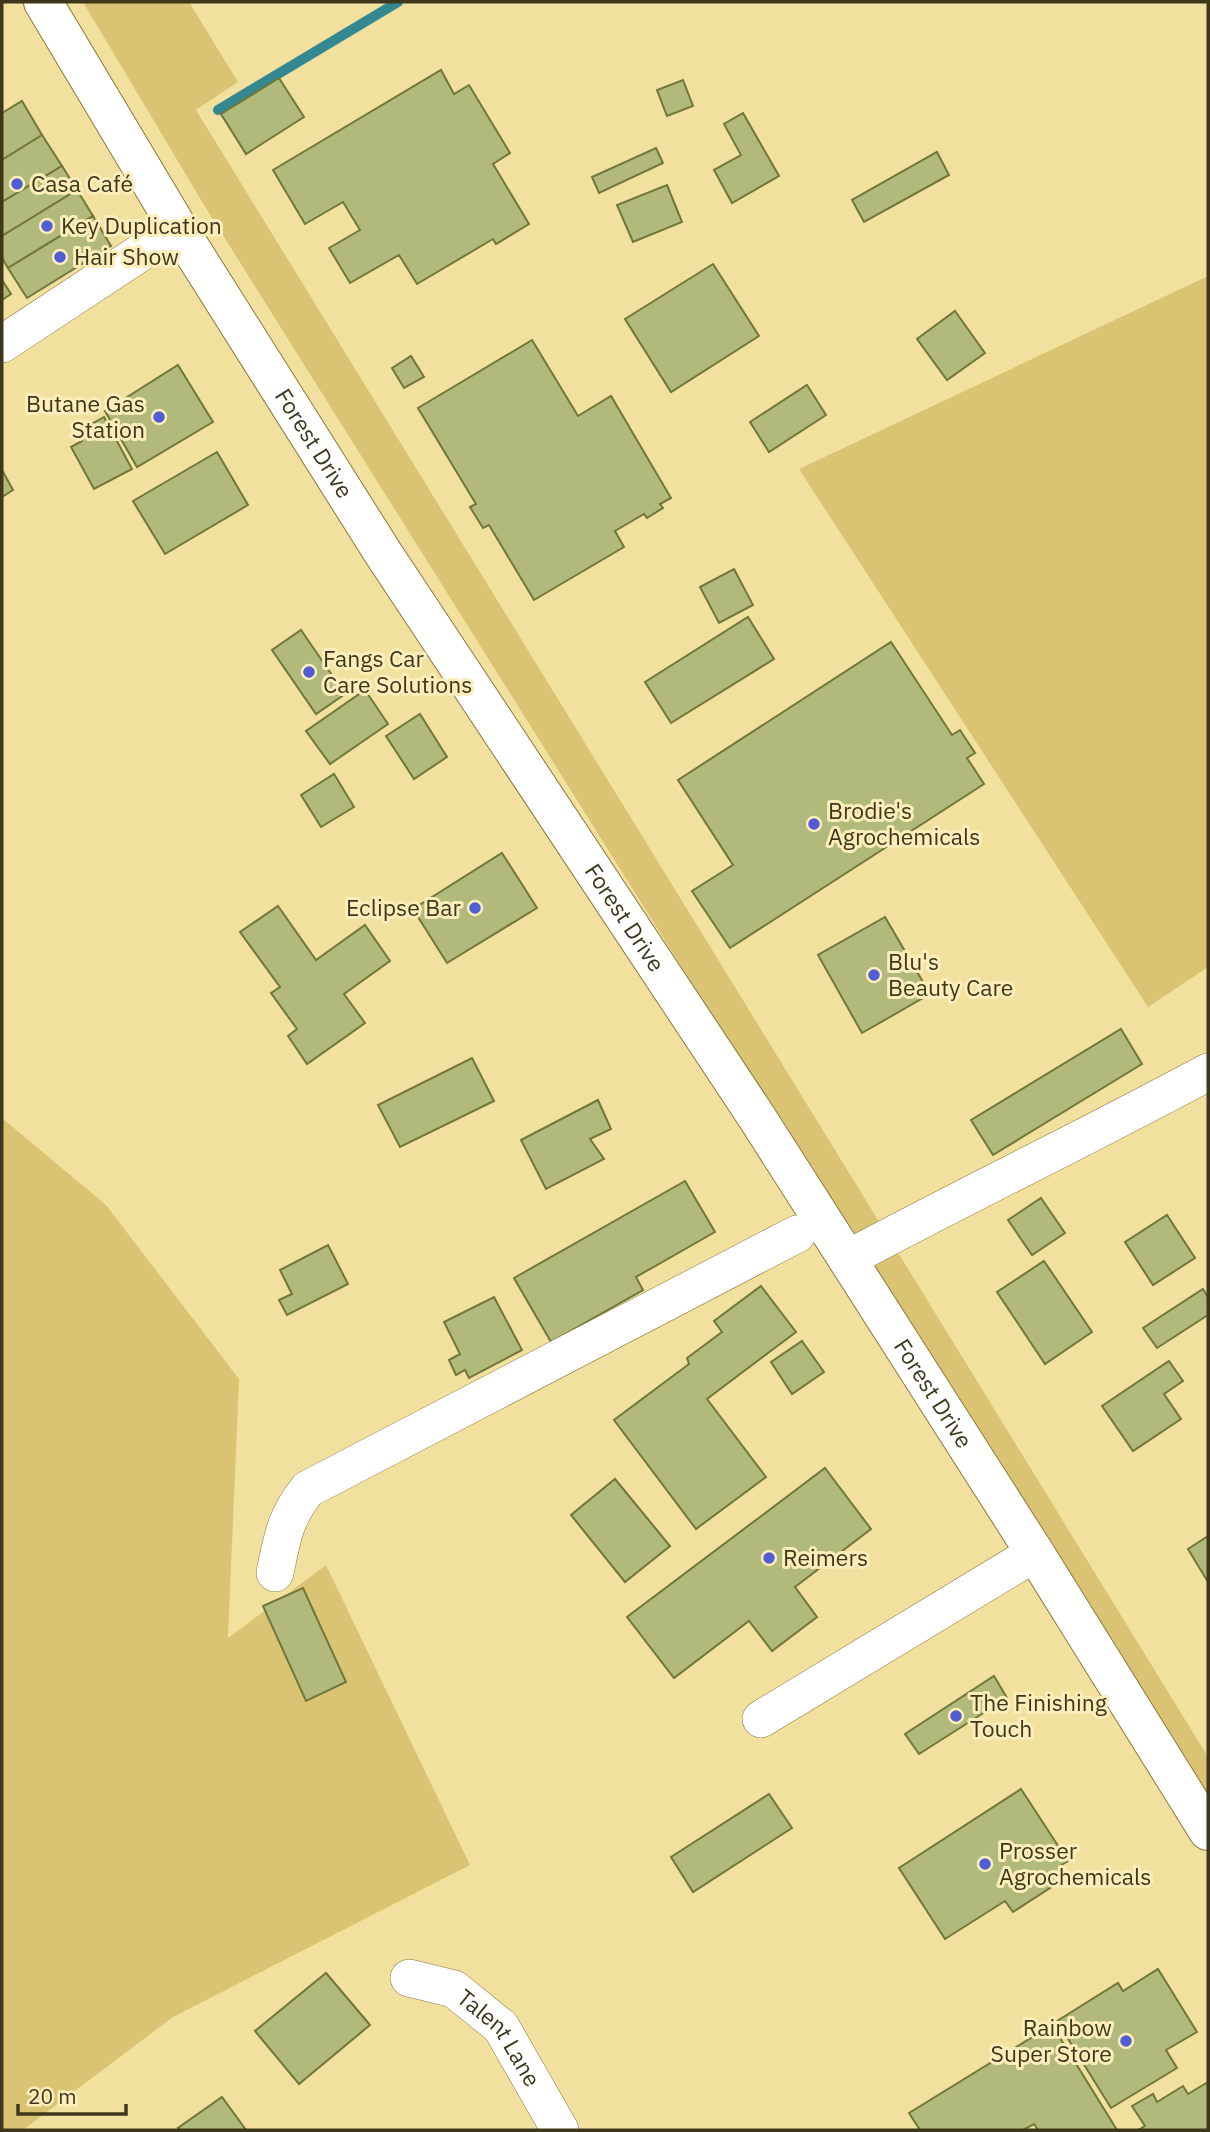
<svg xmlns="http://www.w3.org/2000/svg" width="1210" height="2132" font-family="'IBM Plex Sans',sans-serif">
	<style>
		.green { fill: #dac473 }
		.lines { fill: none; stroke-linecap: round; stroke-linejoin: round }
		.stream { stroke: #348891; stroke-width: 10 }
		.building { fill: #b2ba7b; stroke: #707739; stroke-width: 2 }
		.minor-casing { stroke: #8a793a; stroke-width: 38 }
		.major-casing { stroke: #8a793a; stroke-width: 40 }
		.minor { stroke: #fff; stroke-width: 37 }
		.major { stroke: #fff; stroke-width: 38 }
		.poi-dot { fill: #525dd3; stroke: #fceeba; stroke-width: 2.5 }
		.labels { text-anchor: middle; stroke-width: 6; stroke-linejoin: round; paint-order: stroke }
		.poi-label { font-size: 23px; fill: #3e371c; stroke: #fceeba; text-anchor: start }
		.street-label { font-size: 23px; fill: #3e371c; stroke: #fceeba }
	</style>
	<rect width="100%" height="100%" fill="#f2e09f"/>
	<g class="green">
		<polygon points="83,2 189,2 238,82 196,110 1208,1757 1208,1807 204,205"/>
		<polygon points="1208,276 1208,967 1148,1007 799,469"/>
		<polygon points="2,1118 106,1205 239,1379 228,1638 326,1565 470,1865 173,2017 23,2130 2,2130"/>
	</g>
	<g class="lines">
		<polyline class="stream" points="218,110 398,2"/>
	</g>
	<g class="building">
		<polygon points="441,70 454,94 469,85 510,153 493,164 529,224 496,244 493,239 417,284 399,255 350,283 329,248 360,230 343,202 305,224 273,170"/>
		<polygon points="279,78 304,117 246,154 221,114"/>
		<polygon points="683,80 693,106 667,116 657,90"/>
		<polygon points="22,101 42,135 2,160 2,113"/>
		<polygon points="743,113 779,176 732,203 714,170 741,155 724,124"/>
		<polygon points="42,135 62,166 2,202 2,160"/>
		<polygon points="656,148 663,163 599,193 592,177"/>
		<polygon points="937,152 949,175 864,222 852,200"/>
		<polygon points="62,166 77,190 2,236 2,202"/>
		<polygon points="667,185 682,222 633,242 617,205"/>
		<polygon points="77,190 93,216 8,268 2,258 2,236"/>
		<polygon points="93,216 111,246 27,298 8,268"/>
		<polygon points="713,264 759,336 671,392 625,319"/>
		<polygon points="2,280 11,294 2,300"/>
		<polygon points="955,311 985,353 947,380 917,339"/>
		<polygon points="532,340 578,416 611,396 671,498 660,504 663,508 647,518 644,514 615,531 624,547 534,600 489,525 483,528 470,507 476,504 418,408"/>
		<polygon points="411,356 424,377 404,388 392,368"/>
		<polygon points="178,365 213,422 137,467 105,411"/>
		<polygon points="807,385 826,415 769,452 750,422"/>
		<polygon points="104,417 132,469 94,489 71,447 82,441 77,432"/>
		<polygon points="217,452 248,505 165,554 133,501"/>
		<polygon points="2,470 13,490 2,497"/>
		<polygon points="734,569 753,605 719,623 700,587"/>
		<polygon points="748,617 774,659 671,723 645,682"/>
		<polygon points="301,630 345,694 316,714 272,650"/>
		<polygon points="891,642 952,735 960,730 975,753 967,758 984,784 730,948 692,891 733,865 678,780"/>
		<polygon points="365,690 388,724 330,764 306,731"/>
		<polygon points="420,714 447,757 414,779 386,736"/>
		<polygon points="334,774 354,807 321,827 301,795"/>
		<polygon points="502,853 537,908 447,963 413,909"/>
		<polygon points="278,906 316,960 365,925 390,961 344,994 365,1023 307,1064 288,1036 297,1029 271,993 280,987 240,932"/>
		<polygon points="885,917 930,994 862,1033 818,955"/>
		<polygon points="1121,1029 1142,1064 993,1155 971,1120"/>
		<polygon points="472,1058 494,1101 400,1147 378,1105"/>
		<polygon points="598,1100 611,1129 590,1139 604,1159 546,1189 521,1140"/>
		<polygon points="685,1181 715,1232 636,1277 643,1290 551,1342 514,1278"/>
		<polygon points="1041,1198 1065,1233 1032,1255 1008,1220"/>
		<polygon points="1167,1215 1195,1258 1153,1285 1125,1242"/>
		<polygon points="328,1245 348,1284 287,1315 279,1300 292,1294 280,1270"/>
		<polygon points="1044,1261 1092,1332 1045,1364 997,1292"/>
		<polygon points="761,1286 796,1332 707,1399 766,1477 696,1529 614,1420 689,1364 687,1358 722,1332 714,1321"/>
		<polygon points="1203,1289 1208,1297 1208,1315 1157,1348 1143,1328"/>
		<polygon points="494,1297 522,1350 469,1378 465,1370 456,1375 449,1360 460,1354 444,1322"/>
		<polygon points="802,1341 824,1372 792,1394 771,1362"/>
		<polygon points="1169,1361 1183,1381 1164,1394 1181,1419 1133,1451 1102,1406"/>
		<polygon points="825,1468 871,1529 795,1587 817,1617 772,1651 749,1621 674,1678 627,1617"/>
		<polygon points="615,1479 670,1546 625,1582 571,1515"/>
		<polygon points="1208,1536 1208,1582 1188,1549"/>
		<polygon points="303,1588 346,1682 306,1701 263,1606"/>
		<polygon points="994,1676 1007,1698 919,1754 905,1734"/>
		<polygon points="1021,1789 1068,1861 1060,1866 1067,1877 1013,1912 1005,1901 945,1939 899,1868"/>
		<polygon points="769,1794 792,1828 693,1892 671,1857"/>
		<polygon points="1158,1969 1197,2032 1166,2050 1177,2068 1111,2108 1057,2021 1118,1983 1123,1991"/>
		<polygon points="326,1973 370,2025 299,2084 255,2031"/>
		<polygon points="1052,2025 1117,2130 1038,2130 1034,2124 1023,2130 920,2130 909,2113"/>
		<polygon points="1208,2082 1208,2130 1138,2130 1145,2126 1132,2106 1153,2094 1157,2102 1183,2086 1188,2094"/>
		<polygon points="222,2097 246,2130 180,2130 178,2128"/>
	</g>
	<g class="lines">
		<g class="minor-casing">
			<g id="minor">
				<polyline points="2,344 178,228"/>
				<path d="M847 1259C967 1195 1089 1136 1208 1072"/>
				<path d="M275 1573C282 1538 285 1517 308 1489L797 1234"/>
				<polyline points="761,1719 1035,1553"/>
				<path id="s1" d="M409 1978 454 1989 501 2027 560 2130"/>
			</g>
		</g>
		<g class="major-casing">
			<g id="major">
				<path id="s2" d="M43 2 178 228 383 553 756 1116 1035 1553 1208 1831"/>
			</g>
		</g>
		<use href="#minor" class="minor"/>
		<use href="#major" class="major"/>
	</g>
	<g class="poi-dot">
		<circle cx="17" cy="184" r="7"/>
		<circle cx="47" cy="226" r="7"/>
		<circle cx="60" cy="257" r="7"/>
		<circle cx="159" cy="417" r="7"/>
		<circle cx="309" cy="672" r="7"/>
		<circle cx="814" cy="824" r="7"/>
		<circle cx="475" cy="908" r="7"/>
		<circle cx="874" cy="975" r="7"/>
		<circle cx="769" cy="1558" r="7"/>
		<circle cx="956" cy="1716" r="7"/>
		<circle cx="985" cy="1864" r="7"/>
		<circle cx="1126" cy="2041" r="7"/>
	</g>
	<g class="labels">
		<g class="poi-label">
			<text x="31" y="192">Casa Café</text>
			<text x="61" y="234">Key Duplication</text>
			<text x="74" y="265">Hair Show</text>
			<text x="145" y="412" text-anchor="end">Butane Gas<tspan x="145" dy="26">Station</tspan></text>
			<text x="323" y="667">Fangs Car<tspan x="323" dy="26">Care Solutions</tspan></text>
			<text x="828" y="819">Brodie's<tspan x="828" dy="26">Agrochemicals</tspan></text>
			<text x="461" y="916" text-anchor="end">Eclipse Bar</text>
			<text x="888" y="970">Blu's<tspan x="888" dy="26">Beauty Care</tspan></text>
			<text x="783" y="1566">Reimers</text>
			<text x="970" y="1711">The Finishing<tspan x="970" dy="26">Touch</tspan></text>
			<text x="999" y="1859">Prosser<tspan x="999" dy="26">Agrochemicals</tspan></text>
			<text x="1112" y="2036" text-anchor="end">Rainbow<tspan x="1112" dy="26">Super Store</tspan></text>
		</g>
		<g class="street-label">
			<text dy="8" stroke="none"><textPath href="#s2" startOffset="518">Forest Drive</textPath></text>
			<text dy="8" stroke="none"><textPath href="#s2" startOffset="1085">Forest Drive</textPath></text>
			<text dy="8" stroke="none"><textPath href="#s2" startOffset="1652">Forest Drive</textPath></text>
			<text dy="8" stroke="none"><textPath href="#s1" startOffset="114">Talent Lane</textPath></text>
		</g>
	</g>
	<rect width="1210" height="2132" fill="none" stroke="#3e371c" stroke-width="7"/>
	<path d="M18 2104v10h108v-10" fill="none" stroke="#3e371c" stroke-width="3.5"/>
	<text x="28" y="2104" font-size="21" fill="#3e371c" stroke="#fceeba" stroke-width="5" paint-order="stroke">20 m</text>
</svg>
